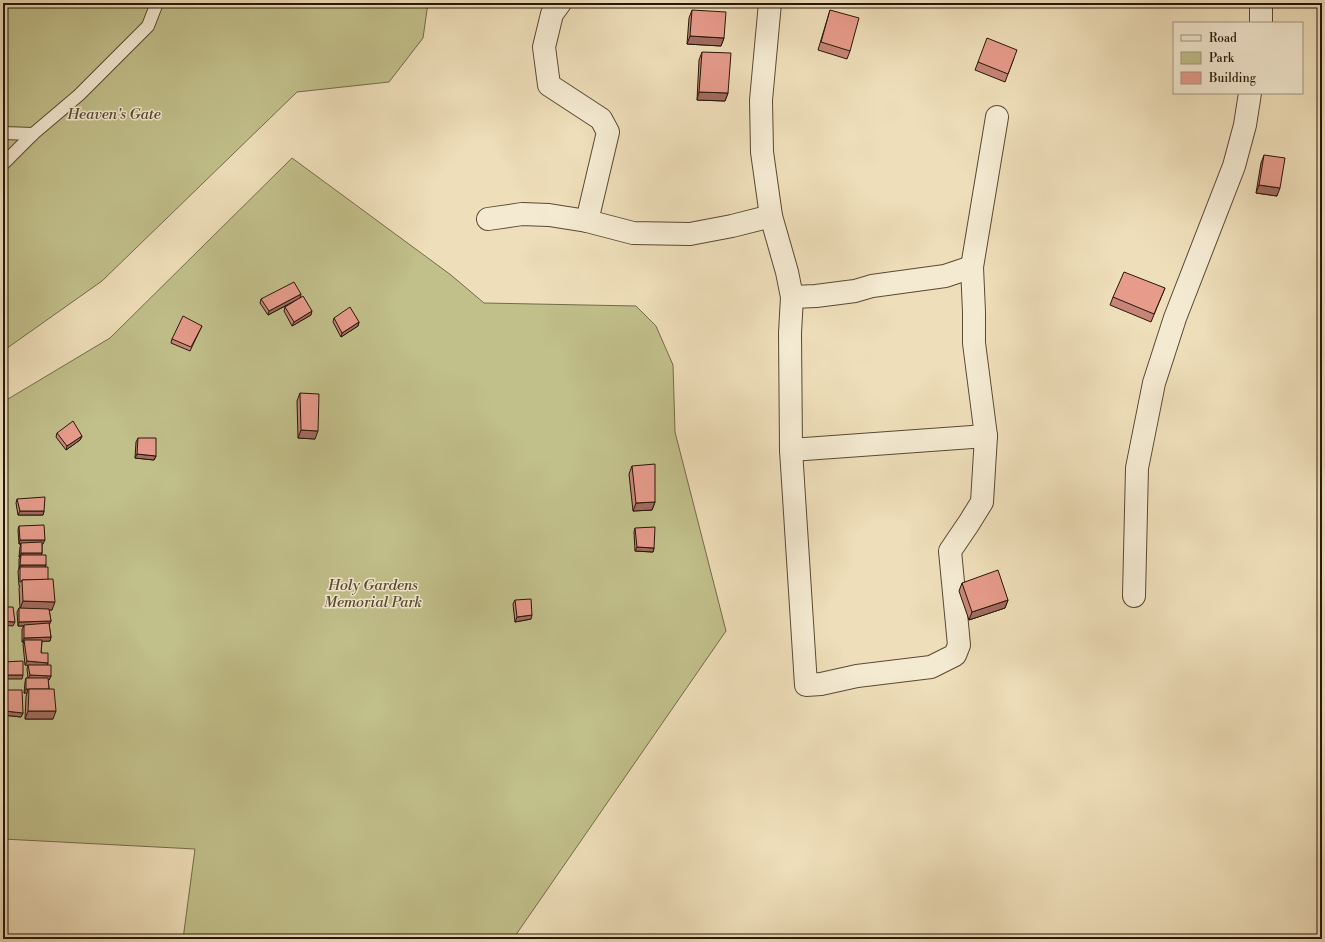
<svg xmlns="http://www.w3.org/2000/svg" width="1325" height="942" font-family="'Libre Bodoni',serif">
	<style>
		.green { fill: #c1bf8a; stroke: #746b49 }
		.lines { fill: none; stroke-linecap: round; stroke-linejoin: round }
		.service-casing { stroke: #5a4934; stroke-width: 14 }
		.minor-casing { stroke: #5a4934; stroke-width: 24 }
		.service { stroke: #f4ead2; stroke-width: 12 }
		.minor { stroke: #f4ead2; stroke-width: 22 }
		.wall { fill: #c68578; stroke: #281708 }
		.shaded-wall { fill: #a16c61; stroke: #281708 }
		.building { fill: #e69b8b; stroke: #281708 }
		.labels { text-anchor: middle; stroke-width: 3; stroke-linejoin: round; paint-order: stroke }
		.park-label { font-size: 15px; font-style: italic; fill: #56492f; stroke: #f4ead2 }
	</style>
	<rect width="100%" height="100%" fill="#eedeb9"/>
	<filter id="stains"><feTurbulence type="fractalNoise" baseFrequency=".005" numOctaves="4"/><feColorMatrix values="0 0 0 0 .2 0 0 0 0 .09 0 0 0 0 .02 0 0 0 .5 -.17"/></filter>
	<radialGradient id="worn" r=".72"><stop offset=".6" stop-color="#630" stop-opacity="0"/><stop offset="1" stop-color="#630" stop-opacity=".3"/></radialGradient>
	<g class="green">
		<polygon points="3,3 428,3 423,38 389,82 297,92 102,281 3,351"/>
		<polygon points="292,158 451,275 484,303 636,306 656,326 673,365 675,432 726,631 513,939 183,939 195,849 3,839 3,402 110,338"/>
	</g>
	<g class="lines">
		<g class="service-casing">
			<g id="service">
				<polyline points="3,133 33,134"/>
				<polyline points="3,164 33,134 79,95 148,26 157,3"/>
			</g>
		</g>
		<g class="minor-casing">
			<g id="minor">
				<polyline points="560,3 552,14 544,47 549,85 601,119 608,132 587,221 633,233 690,234 732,226 771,216"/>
				<polyline points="770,3 761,100 762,152 771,216 787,272 792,297 790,333 791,450 806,685 821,684 857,676 931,667 955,655 959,645 950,551 969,523 982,502 986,436 974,343 974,312 972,267 997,117"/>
				<polyline points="1261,23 1261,3"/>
				<polyline points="488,219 522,214 549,215 587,221"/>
				<polyline points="792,297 816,296 855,291 872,286 945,276 972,267"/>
				<polyline points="791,450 986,436"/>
				<polyline points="1134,596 1137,468 1154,383 1175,318 1234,166 1245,125 1250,93"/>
			</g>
		</g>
		<use href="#service" class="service"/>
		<use href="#minor" class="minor"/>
	</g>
	<g class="wall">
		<polygon points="692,10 724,38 721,46 687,44 689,18"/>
		<polygon points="830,10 850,51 847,59 818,50"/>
		<polygon points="702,52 728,93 725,101 697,100 699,60"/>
		<polygon points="1014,58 1005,82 975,70 978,62"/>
		<polygon points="1264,155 1277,196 1256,193 1261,163"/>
		<polygon points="1165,288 1151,322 1110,305 1113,297"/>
		<polygon points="300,297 311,315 292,326 284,311 285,307 295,301 268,315 260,303 261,299"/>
		<polygon points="334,318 359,322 358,326 341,337 333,322"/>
		<polygon points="202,326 190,351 171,343 172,339"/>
		<polygon points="300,393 315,439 298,438 297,401"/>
		<polygon points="57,433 82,436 80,440 66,450 56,437"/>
		<polygon points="138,438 156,456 154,460 135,458 136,442"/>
		<polygon points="632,466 655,502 652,510 633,511 629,474"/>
		<polygon points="17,499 44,511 43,515 18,515 16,503"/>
		<polygon points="19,526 43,544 42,544 42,553 41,555 46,565 45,567 48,580 52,610 49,610 51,621 49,625 51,637 50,641 42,641 41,653 48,663 47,665 51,676 49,680 48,680 53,719 25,719 26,697 27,693 24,693 25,682 26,678 28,678 27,669 28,665 25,665 23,644 24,642 22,642 22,629 24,626 18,626 17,612 19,608 20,608 19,588 20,586 19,586 18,571 19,569 19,559 20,557 19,557 20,547 21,544 19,544 18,530"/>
		<polygon points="635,528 654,548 653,552 635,551 634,532"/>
		<polygon points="962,583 1008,600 1005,608 969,620 959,591"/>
		<polygon points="515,600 531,619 515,622 513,604"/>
		<polygon points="4,690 23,713 21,717 3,715 3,692"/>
	</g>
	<g class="shaded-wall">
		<polygon points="690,36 724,38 721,46 687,44"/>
		<polygon points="699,92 728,93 725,101 697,100"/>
		<polygon points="1259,185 1280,188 1277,196 1256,193"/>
		<polygon points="301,294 300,298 268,315 269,311"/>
		<polygon points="312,311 311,315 292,326 294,322"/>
		<polygon points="359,322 358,326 341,337 342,333"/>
		<polygon points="301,430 318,431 315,439 298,438"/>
		<polygon points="82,436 80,440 66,450 67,446"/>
		<polygon points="137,454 156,456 154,460 135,458"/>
		<polygon points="655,502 652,510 633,511 636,503"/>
		<polygon points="20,511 44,511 43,515 18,515"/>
		<polygon points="20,540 45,540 43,544 21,544 21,543 21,544 19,544"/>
		<polygon points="637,547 654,548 653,552 635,551"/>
		<polygon points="21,553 42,553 41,557 21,555 20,557 19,557"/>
		<polygon points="20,565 46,565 44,570 20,567 19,569"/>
		<polygon points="1008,600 1005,608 969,620 972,612"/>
		<polygon points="23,601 55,602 52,610 20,609"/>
		<polygon points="532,615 531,619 515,622 517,617"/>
		<polygon points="3,621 15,622 13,626 3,625"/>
		<polygon points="51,621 49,625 18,626 19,622"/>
		<polygon points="51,637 50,641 25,642 24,640 24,642 22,642 24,638"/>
		<polygon points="27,661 48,663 47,667 25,665"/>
		<polygon points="3,675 23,675 22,679 3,679"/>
		<polygon points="30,675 51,676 49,680 28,679"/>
		<polygon points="26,689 28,689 27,693 24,693"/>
		<polygon points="5,711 23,713 21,717 3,715"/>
		<polygon points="28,711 56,711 53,719 25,719"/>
	</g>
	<g class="building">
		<polygon points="692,10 726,12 724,38 690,36"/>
		<polygon points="830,10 859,18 850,51 821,42"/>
		<polygon points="987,38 1017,50 1008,74 978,62"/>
		<polygon points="702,52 731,53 728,93 699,92"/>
		<polygon points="1264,155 1285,158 1280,188 1259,185"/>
		<polygon points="1124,272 1165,288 1154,314 1113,297"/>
		<polygon points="294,282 301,294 269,311 261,299"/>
		<polygon points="303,296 312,311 294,322 285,307"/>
		<polygon points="350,307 359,322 342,333 334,318"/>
		<polygon points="183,316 202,326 191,347 172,339"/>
		<polygon points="300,393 319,394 318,431 301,430"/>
		<polygon points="73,421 82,436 67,446 57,433"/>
		<polygon points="138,438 156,438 156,456 137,454"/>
		<polygon points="655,464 655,502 636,503 632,466"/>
		<polygon points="45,497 44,511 20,511 17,499"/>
		<polygon points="44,525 45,540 20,540 19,526"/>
		<polygon points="655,527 654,548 637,547 635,528"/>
		<polygon points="42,542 42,553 21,553 21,543"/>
		<polygon points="21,555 46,555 46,565 20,565"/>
		<polygon points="20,567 48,567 48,580 22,580 21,582 20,582"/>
		<polygon points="998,570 1008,600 972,612 962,583"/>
		<polygon points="53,579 55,602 23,601 22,580"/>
		<polygon points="531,599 532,615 517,617 515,600"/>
		<polygon points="3,607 13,607 15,622 3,621"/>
		<polygon points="19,608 49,609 51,621 19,622"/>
		<polygon points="49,623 51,637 24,638 24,625"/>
		<polygon points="24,640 42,640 41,653 48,653 48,663 27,661"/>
		<polygon points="23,661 23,675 3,675 3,662"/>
		<polygon points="28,665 51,665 51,676 30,675"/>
		<polygon points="26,678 48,678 49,689 26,689"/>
		<polygon points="29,689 54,689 56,711 28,711"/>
		<polygon points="4,690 22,690 23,713 5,711"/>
	</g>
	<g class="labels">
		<g class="park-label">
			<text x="114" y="119">Heaven's Gate</text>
			<text x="373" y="590">Holy Gardens<tspan x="373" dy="17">Memorial Park</tspan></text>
		</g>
	</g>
	<rect width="1325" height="942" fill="none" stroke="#eedeb9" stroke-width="16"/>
	<rect x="4" y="4" width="1317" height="934" fill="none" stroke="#281708" stroke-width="2"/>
	<rect x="8" y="8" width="1309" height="926" fill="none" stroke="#281708"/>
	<rect x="1173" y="22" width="130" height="72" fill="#f4ead2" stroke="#a29681"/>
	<rect x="1181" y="35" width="20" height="6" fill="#f4ead2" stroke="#a29681"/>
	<text x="1209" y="42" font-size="12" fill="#281708">Road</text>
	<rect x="1181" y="52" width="20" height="12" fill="#c1bf8a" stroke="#a29681"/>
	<text x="1209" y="62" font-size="12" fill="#281708">Park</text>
	<rect x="1181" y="72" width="20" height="12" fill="#e69b8b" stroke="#a29681"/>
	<text x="1209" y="82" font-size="12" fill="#281708">Building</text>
	<rect width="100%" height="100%" filter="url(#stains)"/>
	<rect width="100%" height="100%" fill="url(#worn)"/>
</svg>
